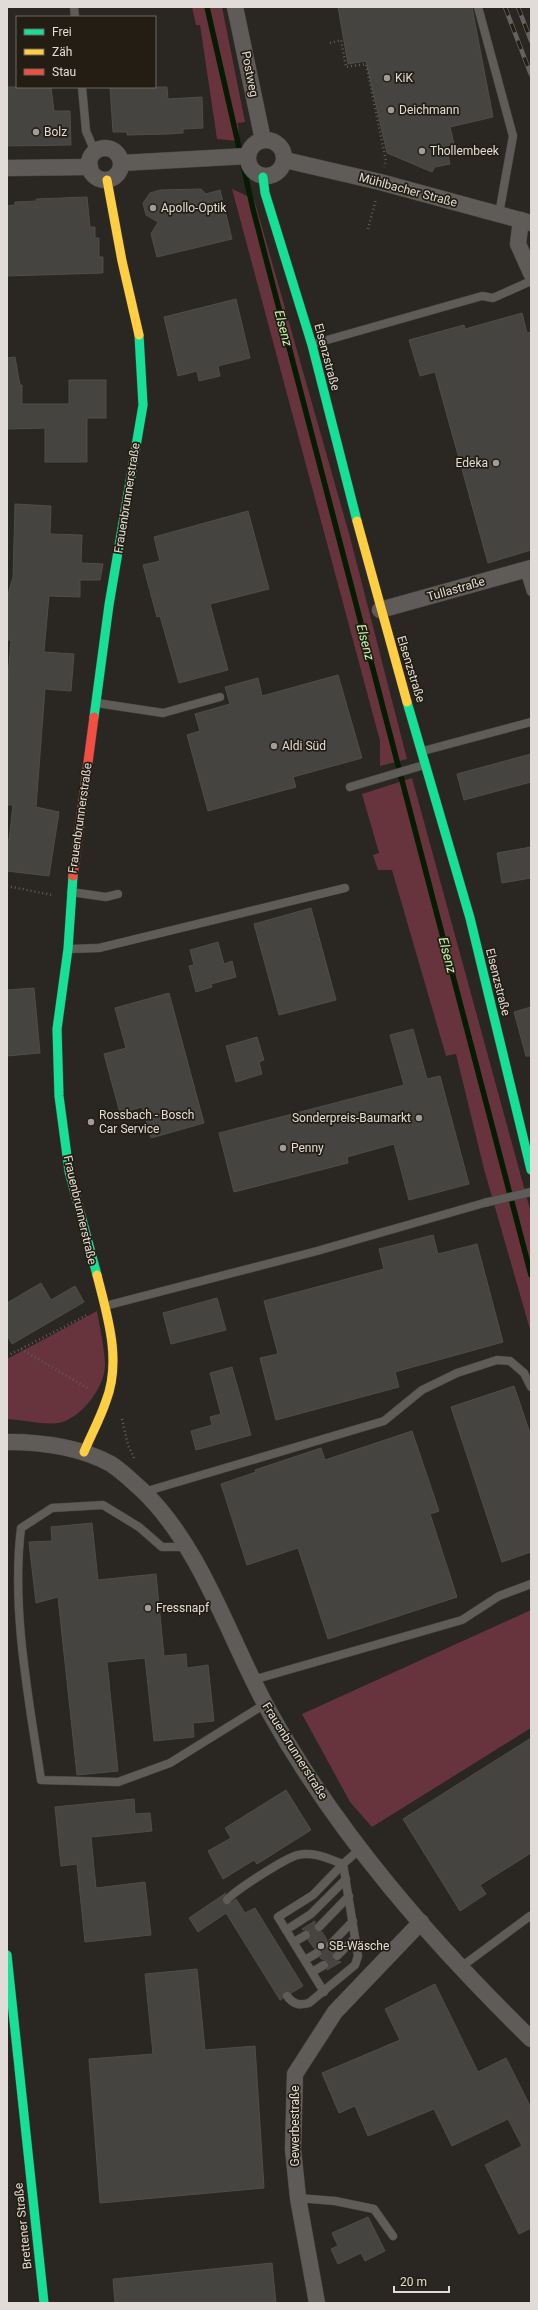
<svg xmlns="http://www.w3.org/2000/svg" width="538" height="2310" font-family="Roboto,sans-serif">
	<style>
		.green { fill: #67333c }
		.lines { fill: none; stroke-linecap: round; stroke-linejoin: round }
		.stream { stroke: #061b03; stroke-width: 5.5 }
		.building { fill: #464440; stroke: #4f4d48 }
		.lane-casing { stroke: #474440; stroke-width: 9 }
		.street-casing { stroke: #474440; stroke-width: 17 }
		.fast-casing { stroke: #474440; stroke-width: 10 }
		.slow-casing { stroke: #474440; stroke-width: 10 }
		.jam-casing { stroke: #474440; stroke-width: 10 }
		.path { stroke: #605c59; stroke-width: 2.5; stroke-dasharray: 1 3; stroke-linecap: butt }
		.lane { stroke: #5e5b58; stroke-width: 8 }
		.street { stroke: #5e5b58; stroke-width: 16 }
		.fast { stroke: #16e098; stroke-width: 9 }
		.slow { stroke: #ffcf43; stroke-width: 9 }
		.jam { stroke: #f24e42; stroke-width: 9 }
		.rail-casing { stroke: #64615e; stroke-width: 4.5 }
		.rail { stroke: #231d14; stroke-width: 3; stroke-dasharray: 9; stroke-linecap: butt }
		.poi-dot { fill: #a19c98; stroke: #231d14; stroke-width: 1.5 }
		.labels { text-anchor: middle; stroke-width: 3.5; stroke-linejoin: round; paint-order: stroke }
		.street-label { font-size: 12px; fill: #e1dcd7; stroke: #231d14 }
		.poi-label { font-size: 12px; fill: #e1dcd7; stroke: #231d14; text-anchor: start }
		.water-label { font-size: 13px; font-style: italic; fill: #bff7aa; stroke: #231d14 }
	</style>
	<rect width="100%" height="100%" fill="#2a2622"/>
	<g class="green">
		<polygon points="192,7 222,7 245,122 238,123 239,141 217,139 200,25 196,25"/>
		<polygon points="232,189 254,199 350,537 407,759 380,766 380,741"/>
		<polygon points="412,778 531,1213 531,1333 484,1169 456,1054 446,1056 392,870 378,870 373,855 379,853 362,794"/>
		<path d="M97 1311C100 1328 104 1346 105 1363 106 1386 82 1418 59 1423 44 1425 23 1420 7 1419V1359Z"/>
		<polygon points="531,1610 531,1728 372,1827 350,1802 302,1714"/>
	</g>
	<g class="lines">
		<polyline class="stream" points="207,7 253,209 531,1275"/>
	</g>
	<g class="building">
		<polygon points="338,7 472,7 493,117 450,127 454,144 446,146 450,164 435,167 432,172 387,153 366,61 348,64"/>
		<polygon points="7,87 51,87 54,111 70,111 71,145 7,146"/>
		<polygon points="110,87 167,87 168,99 202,97 203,128 183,129 183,133 168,134 127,135 127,132 113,132"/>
		<polygon points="201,189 206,194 220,190 232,239 157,257 151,234 158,222 146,215 143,203 150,193 160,190"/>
		<polygon points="87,197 90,227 95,227 95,238 99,238 99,257 103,257 103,273 7,276 7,206 15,205 15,202 37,201 36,199"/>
		<polygon points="236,299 250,358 218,366 220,376 199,381 197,371 178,376 164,317"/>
		<polygon points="522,313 527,333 531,332 531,550 488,563 435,372 420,376 409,340 464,325 465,329"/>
		<polygon points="15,357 20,385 22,385 22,404 69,404 69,380 106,380 106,418 87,418 87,462 45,462 45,428 7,429 7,358"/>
		<polygon points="15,504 51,506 50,534 82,535 81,563 103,564 100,580 80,580 80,597 49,596 44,652 74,654 71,691 45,689 36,807 59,812 49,876 7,871 7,840 9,840 13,805 7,805 7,690 11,640 7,640 7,598 13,577"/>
		<polygon points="248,511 269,589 210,604 228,670 179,683 160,616 157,617 143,565 160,561 154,537"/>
		<polygon points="338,675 362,758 293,777 296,787 208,811 187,735 200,731 195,714 230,704 225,687 258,678 262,696"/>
		<polygon points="531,754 531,782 464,800 457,774"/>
		<polygon points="531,847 531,878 502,883 497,853"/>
		<polygon points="311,908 336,1000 279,1015 254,924"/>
		<polygon points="218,942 224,964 232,961 236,977 211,984 212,987 196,992 189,966 194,965 190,950"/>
		<polygon points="34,988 40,1053 7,1056 7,990"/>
		<polygon points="169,993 204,1123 151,1138 142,1107 120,1113 104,1054 126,1048 115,1008"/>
		<polygon points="531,1007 531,1056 526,1056 514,1012"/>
		<polygon points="413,1029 427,1079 440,1076 469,1184 409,1200 394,1144 347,1157 348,1163 234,1192 219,1133 404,1085 390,1035"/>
		<polygon points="257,1037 264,1060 259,1062 262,1074 236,1082 226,1046"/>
		<polygon points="433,1235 438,1254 477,1244 503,1342 395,1372 399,1387 276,1420 260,1358 278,1354 264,1301 384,1269 379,1249"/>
		<polygon points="41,1283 51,1300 75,1286 84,1302 12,1344 7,1335 7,1303"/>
		<polygon points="217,1298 226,1330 171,1344 163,1313"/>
		<polygon points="232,1367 251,1435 196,1450 191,1431 212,1425 210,1417 221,1414 210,1373"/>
		<polygon points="514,1386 531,1436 531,1552 502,1562 451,1407"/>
		<polygon points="412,1431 439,1511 430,1514 457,1597 328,1639 298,1548 247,1565 221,1484 256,1472 255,1470 321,1448 325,1460"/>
		<polygon points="92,1523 98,1580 156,1574 164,1656 186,1654 187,1668 208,1665 214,1721 193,1723 194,1737 154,1741 145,1658 107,1662 118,1771 77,1775 58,1597 36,1603 29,1542 52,1541 51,1527"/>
		<polygon points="531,1738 531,1853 480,1885 486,1894 460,1911 403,1819"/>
		<polygon points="286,1790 311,1830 257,1864 254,1860 223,1879 208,1851 231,1838 225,1828"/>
		<polygon points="134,1799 135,1814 150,1813 152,1831 91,1837 96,1888 145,1882 151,1935 85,1942 77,1864 61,1866 55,1807"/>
		<polygon points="226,1893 222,1899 225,1905 230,1904 236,1899 245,1913 255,1908 303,1986 291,1993 284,1992 282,1999 280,2000 226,1913 198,1932 189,1918"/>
		<polygon points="315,1921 315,1931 322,1932 327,1940 325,1944 326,1949 333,1950 333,1960 341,1962 327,1970 329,1962 320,1958 322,1953 322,1950 314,1948 308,1940 311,1935 311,1932 302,1929"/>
		<polygon points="197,1969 205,2050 255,2046 264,2188 100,2203 89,2059 153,2054 145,1974"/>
		<polygon points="435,1984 478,2072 506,2058 531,2108 531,2228 519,2234 485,2165 522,2146 508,2119 452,2146 434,2109 368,2136 355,2106 339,2113 322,2073 400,2040 385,2009"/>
		<polygon points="368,2217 385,2251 365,2261 361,2253 338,2264 331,2249 338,2246 332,2233"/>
		<polygon points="272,2263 276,2303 115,2303 113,2279"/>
	</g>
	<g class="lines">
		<g class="lane-casing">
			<g id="lane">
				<polyline points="74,7 75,17"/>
				<polyline points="478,7 513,136 499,214"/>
				<polyline points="82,87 86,131 95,152"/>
				<polyline points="313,344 482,296 493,298 531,281"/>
				<polyline points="524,570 531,592"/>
				<polyline points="97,703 163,713 220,697"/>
				<polyline points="423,751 531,722"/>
				<polyline points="350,787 424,765"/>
				<polyline points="71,892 106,897 118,894"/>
				<polyline points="69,949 99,948 345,888"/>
				<polyline points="105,1306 317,1251 484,1203 531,1192"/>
				<polyline points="144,1492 384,1421 422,1390 457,1373 497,1360 510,1361 524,1373 531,1387"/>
				<path d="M186 1547H162L139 1527 103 1505 52 1508 21 1528C11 1609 29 1700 41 1780L118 1782 170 1763 265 1704"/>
				<polyline points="253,1680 462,1620 499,1596 531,1584"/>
				<path d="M227 1900C234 1891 287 1857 298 1855 313 1851 329 1859 343 1864L313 1895 278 1917 324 1992"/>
				<polyline points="319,1927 349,1896"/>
				<polyline points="286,1930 311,1914 346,1879"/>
				<polyline points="294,1942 306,1935"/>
				<polyline points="330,1945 353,1921"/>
				<polyline points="337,1956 355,1938"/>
				<polyline points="305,1960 317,1953"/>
				<polyline points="461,1967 530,1916"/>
				<polyline points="312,1972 324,1965"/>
				<path d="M287 1996C293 2004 299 2006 309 2003L355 1965 358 1956 343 1864 360 1849"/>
				<polyline points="298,2198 335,2201 374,2209 393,2236"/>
			</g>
		</g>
		<g class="street-casing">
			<g id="street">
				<polyline points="235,7 263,140"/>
				<circle cx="266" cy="158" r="18"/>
				<circle cx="105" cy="164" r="16"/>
				<polyline points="285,160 380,182 531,223"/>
				<polyline points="121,163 248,156"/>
				<polyline points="7,168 90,167"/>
				<polyline points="521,220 518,244 531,273"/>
				<polyline points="380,610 531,568"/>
				<path d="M7 1442C42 1442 80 1447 111 1464 122 1471 133 1482 143 1491 203 1549 230 1642 270 1713 338 1835 432 1942 531 2039"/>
				<polyline points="317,2303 298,2198 293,2149 295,2074 335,2012 421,1922"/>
			</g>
		</g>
		<g class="fast-casing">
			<g id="fast">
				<polyline points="263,177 265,193 312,345 357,521"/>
				<polyline points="407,702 470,918 531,1170"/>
				<polyline points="94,717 109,605 143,405 139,335"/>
				<polyline points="73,876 68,949 57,1029 59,1096 69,1171 97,1275"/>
				<polyline points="7,1955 44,2303"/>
			</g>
		</g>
		<g class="slow-casing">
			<g id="slow">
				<polyline points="107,180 122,261 139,335"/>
				<polyline points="357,521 407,702"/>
				<path d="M84 1452C91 1435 100 1419 106 1401 122 1360 107 1315 97 1275"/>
			</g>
		</g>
		<g class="jam-casing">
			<polyline id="jam" points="73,876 94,717"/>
		</g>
		<g class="path">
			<polyline points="330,43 341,40 346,67 366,64 386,161 384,167"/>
			<polyline points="368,229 376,199"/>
			<polyline points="7,886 52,895"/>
			<polyline points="21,1349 89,1389"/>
			<polyline points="7,1356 87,1315"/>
			<polyline points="122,1419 128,1445 135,1460"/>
		</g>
		<use href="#lane" class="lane"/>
		<use href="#street" class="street"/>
		<use href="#fast" class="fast"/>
		<use href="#slow" class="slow"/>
		<use href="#jam" class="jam"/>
		<g class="rail-casing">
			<g id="rail">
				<polyline points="505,7 531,75"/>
				<polyline points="518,7 531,41"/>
			</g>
		</g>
		<use href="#rail" class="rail"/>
	</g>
	<g class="poi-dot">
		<circle cx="387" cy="78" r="4"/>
		<circle cx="391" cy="110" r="4"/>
		<circle cx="36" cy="132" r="4"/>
		<circle cx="422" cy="151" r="4"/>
		<circle cx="153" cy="208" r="4"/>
		<circle cx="496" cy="463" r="4"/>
		<circle cx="274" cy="746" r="4"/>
		<circle cx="419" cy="1118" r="4"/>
		<circle cx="91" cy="1122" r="4"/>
		<circle cx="283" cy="1148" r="4"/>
		<circle cx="148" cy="1608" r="4"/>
		<circle cx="321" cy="1946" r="4"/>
	</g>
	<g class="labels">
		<g class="street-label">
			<text transform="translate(250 74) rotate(79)" y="4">Postweg</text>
			<text transform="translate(408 190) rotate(15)" y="4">Mühlbacher Straße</text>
			<text transform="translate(327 357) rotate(75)" y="4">Elsenzstraße</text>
			<text transform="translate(127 498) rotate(-81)" y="4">Frauenbrunnerstraße</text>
			<text transform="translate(456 589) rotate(-16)" y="4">Tullastraße</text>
			<text transform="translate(411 669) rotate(73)" y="4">Elsenzstraße</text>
			<text transform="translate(80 818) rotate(-82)" y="4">Frauenbrunnerstraße</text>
			<text transform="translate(498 982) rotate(76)" y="4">Elsenzstraße</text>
			<text transform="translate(80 1210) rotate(77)" y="4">Frauenbrunnerstraße</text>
			<text transform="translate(295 1751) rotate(58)" y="4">Frauenbrunnerstraße</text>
			<text transform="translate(295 2126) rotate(-90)" y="4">Gewerbestraße</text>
			<text transform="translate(23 2226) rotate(-96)" y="4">Brettener Straße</text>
		</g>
		<g class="poi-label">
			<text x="395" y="82">KiK</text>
			<text x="399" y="114">Deichmann</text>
			<text x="44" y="136">Bolz</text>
			<text x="430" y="155">Thollembeek</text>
			<text x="161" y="212">Apollo-Optik</text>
			<text x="488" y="467" text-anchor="end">Edeka</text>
			<text x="282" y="750">Aldi Süd</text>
			<text x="99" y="1119">Rossbach - Bosch<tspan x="99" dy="14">Car Service</tspan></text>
			<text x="411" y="1122" text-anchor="end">Sonderpreis-Baumarkt</text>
			<text x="291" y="1152">Penny</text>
			<text x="156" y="1612">Fressnapf</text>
			<text x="329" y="1950">SB-Wäsche</text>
		</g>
		<g class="water-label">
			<text transform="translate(284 328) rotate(75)" y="5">Elsenz</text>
			<text transform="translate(366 642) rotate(75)" y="5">Elsenz</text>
			<text transform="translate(448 955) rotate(75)" y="5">Elsenz</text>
		</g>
	</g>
	<rect width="538" height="2310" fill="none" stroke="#e1dcd7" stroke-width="16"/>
	<rect x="16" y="16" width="140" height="72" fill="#231d14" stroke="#6f6962"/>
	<rect x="24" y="29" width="20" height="6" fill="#16e098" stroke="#6f6962"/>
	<text x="52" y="36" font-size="12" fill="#e1dcd7">Frei</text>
	<rect x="24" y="49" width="20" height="6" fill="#ffcf43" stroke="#6f6962"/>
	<text x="52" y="56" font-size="12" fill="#e1dcd7">Zäh</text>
	<rect x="24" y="69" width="20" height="6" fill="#f24e42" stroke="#6f6962"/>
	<text x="52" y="76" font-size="12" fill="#e1dcd7">Stau</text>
	<path d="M394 2286v6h55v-6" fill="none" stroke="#e1dcd7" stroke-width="2"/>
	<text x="400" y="2286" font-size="12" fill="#e1dcd7" stroke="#231d14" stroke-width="3" paint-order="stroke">20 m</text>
</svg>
